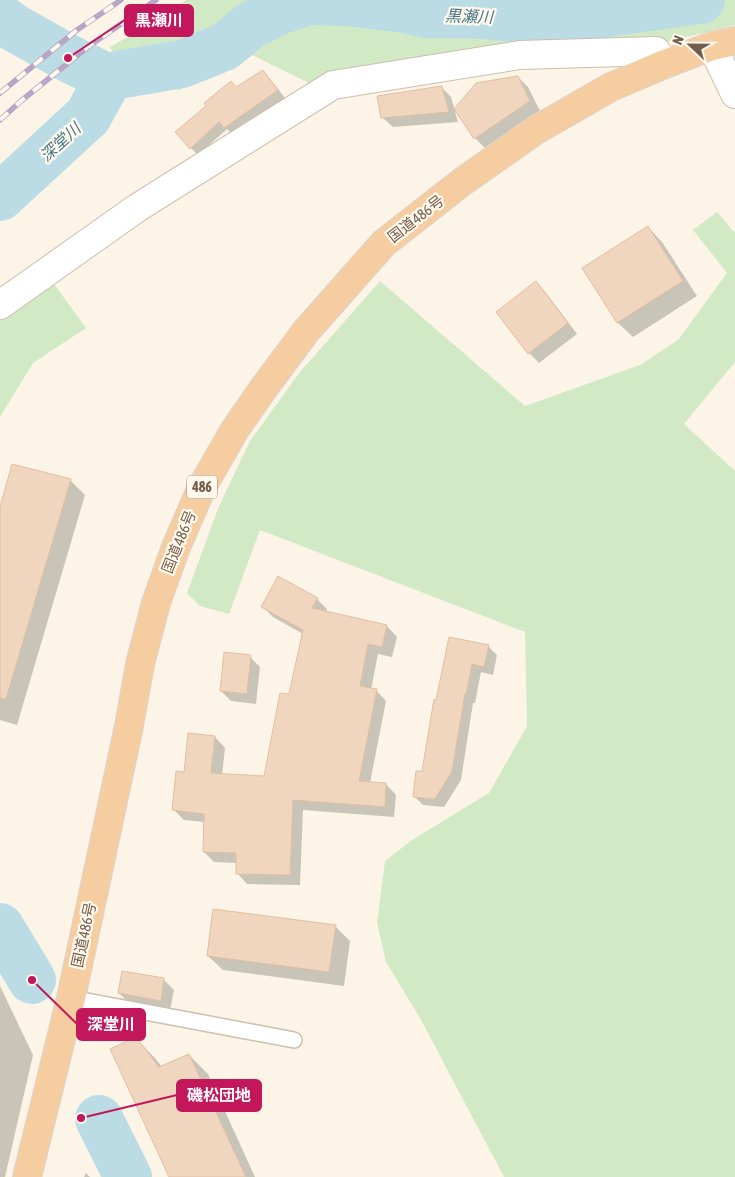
<svg xmlns="http://www.w3.org/2000/svg" width="735" height="1177" font-family="'Asap Condensed','Noto Sans JP',sans-serif">
	<style>
		.green { fill: #d1eac5 }
		.shadow { fill: #0003 }
		.lines { fill: none; stroke-linecap: round; stroke-linejoin: round }
		.river { stroke: #bcdce5; stroke-width: 48 }
		.building { fill: #f1d6bf; stroke: #e3bea0 }
		.service-casing { stroke: #cebead; stroke-width: 18 }
		.minor-casing { stroke: #cebead; stroke-width: 30 }
		.tertiary-casing { stroke: #cebead; stroke-width: 30 }
		.trunk-casing { stroke: #dbd5d0; stroke-width: 30 }
		.service { stroke: #fff; stroke-width: 15 }
		.minor { stroke: #fff; stroke-width: 28 }
		.tertiary { stroke: #fff; stroke-width: 28 }
		.trunk { stroke: #f6cda0; stroke-width: 28 }
		.rail-casing { stroke: #b9a5c6; stroke-width: 5.5 }
		.rail { stroke: #fff9ed; stroke-width: 4; stroke-dasharray: 11; stroke-linecap: butt }
		.labels { text-anchor: middle; stroke-width: 4.5; stroke-linejoin: round; paint-order: stroke }
		.shield { fill: #fff9ed; stroke: #9e8c7c; stroke-width: 1 }
		.shield-label { font-size: 14px; font-weight: bold; fill: #755d4c }
		.street-label { font-size: 15px; fill: #755d4c; stroke: #fff9ed }
		.water-label { font-size: 16px; font-style: italic; fill: #467888; stroke: #fff9ed }
		.leader { fill: none; stroke: #c2185b; stroke-width: 2 }
		.callout-dot { fill: #c2185b; stroke: #fff9ed; stroke-width: 2 }
		.callout { fill: #c2185b; stroke: #c2185b; stroke-width: 2 }
		.callout-label { font-size: 16px; text-anchor: middle; font-weight: bold; fill: #fff }
	</style>
	<rect width="100%" height="100%" fill="#fcf5e7"/>
	<g class="green">
		<polygon points="186,0 735,0 735,25 651,46 311,84 242,50 180,90 125,78 110,47 157,20"/>
		<polygon points="717,212 735,233 735,362 684,424 735,471 735,1177 504,1177 420,1018 386,962 377,923 385,861 412,840 489,793 527,726 525,632 260,530 229,614 200,606 187,593 219,506 250,441 300,372 380,281 525,406 640,365 678,340 727,273 693,230"/>
		<polygon points="51,280 86,328 33,363 0,417 0,319"/>
	</g>
	<g class="shadow">
		<polygon points="263,72 270,79 285,98 232,134 227,129 198,155 191,148 207,106"/>
		<polygon points="518,77 528,87 540,111 485,148 475,138"/>
		<polygon points="441,87 451,97 458,122 393,127 382,117"/>
		<polygon points="648,227 662,242 697,296 633,337 618,323 584,268"/>
		<polygon points="536,283 546,293 577,334 539,363 529,353"/>
		<polygon points="70,480 85,495 17,725 0,720 0,511"/>
		<polygon points="317,599 327,609 326,612 387,626 397,637 392,657 378,654 371,690 376,690 386,701 370,783 386,784 396,795 394,817 303,810 300,885 247,884 237,873 237,863 214,862 204,852 205,822 184,820 174,810 185,774 215,737 225,748 222,775 265,777 290,696 303,634 273,617 263,607"/>
		<polygon points="488,646 497,655 493,675 481,672 475,703 473,703 461,780 444,807 423,805 414,796 423,773 437,701"/>
		<polygon points="250,657 260,667 256,704 231,701 221,691"/>
		<polygon points="335,926 350,941 344,986 223,970 208,956"/>
		<polygon points="123,972 164,980 174,990 170,1010 129,1003 119,993"/>
		<polygon points="0,986 33,1055 5,1177 0,1177"/>
		<polygon points="136,1039 155,1058 162,1067 189,1055 208,1074 255,1177 171,1177"/>
		<polygon points="86,1173 90,1177 84,1177"/>
	</g>
	<g class="lines">
		<g class="river">
			<polyline points="0,17 13,27 68,58 106,77 182,64 224,47 251,25 279,11 309,1 346,2 403,9 427,14 465,14 517,18 554,17 599,14 701,0"/>
			<polyline points="0,197 88,116 104,87 106,77"/>
			<polyline points="0,927 32,980"/>
			<polyline points="99,1119 128,1177"/>
		</g>
	</g>
	<g class="building">
		<polygon points="263,70 278,90 224,128 219,122 190,149 175,132 206,106 204,103 231,81 236,87"/>
		<polygon points="518,76 530,101 474,139 454,109 476,83"/>
		<polygon points="442,86 449,112 381,118 377,96"/>
		<polygon points="648,226 683,281 617,323 582,268"/>
		<polygon points="536,281 568,323 528,354 496,312"/>
		<polygon points="12,464 71,479 6,699 0,698 0,507"/>
		<polygon points="278,576 318,598 312,608 387,625 382,647 368,644 360,686 377,689 359,781 386,783 385,807 293,800 290,875 236,874 236,853 203,852 204,814 172,810 176,771 184,772 188,733 215,736 211,773 264,776 280,693 289,694 303,630 261,607"/>
		<polygon points="449,637 489,645 484,667 472,664 466,695 465,694 452,771 435,799 413,797 416,771 422,771 434,699 436,700"/>
		<polygon points="224,652 251,655 247,694 220,691"/>
		<polygon points="213,909 336,925 329,972 207,956"/>
		<polygon points="122,971 164,978 161,1001 118,993"/>
		<polygon points="136,1037 159,1067 189,1054 246,1177 169,1177 110,1049"/>
	</g>
	<g class="lines">
		<g class="service-casing">
			<polyline id="service" points="71,998 294,1040"/>
		</g>
		<g class="minor-casing">
			<polyline id="minor" points="0,305 137,208 333,85 520,55 656,51 665,64"/>
		</g>
		<g class="tertiary-casing">
			<polyline id="tertiary" points="712,46 735,94"/>
		</g>
		<g class="trunk-casing">
			<polyline id="trunk" points="27,1177 71,998 129,726 140,664 156,603 176,547 202,487 234,431 263,389 307,330 384,243 462,182 536,130 611,87 665,64 712,46 735,41"/>
		</g>
		<use href="#service" class="service"/>
		<use href="#minor" class="minor"/>
		<use href="#tertiary" class="tertiary"/>
		<use href="#trunk" class="trunk"/>
		<g class="rail-casing">
			<g id="rail">
				<polyline points="0,93 77,30 121,0"/>
				<polyline points="0,120 21,101 89,46 156,0"/>
			</g>
		</g>
		<use href="#rail" class="rail"/>
	</g>
	<g class="labels">
		<rect class="shield" x="187" y="475.5" width="30" height="23" rx="4"/>
		<g class="shield-label">
			<text x="202" y="492">486</text>
		</g>
		<g class="street-label">
			<text transform="translate(416 219) rotate(-38)" y="5">国道486号</text>
			<text transform="translate(179 542) rotate(-68)" y="5">国道486号</text>
			<text transform="translate(84 935) rotate(-78)" y="5">国道486号</text>
		</g>
		<g class="water-label">
			<text transform="translate(469 16) rotate(2)" y="6">黒瀬川</text>
			<text transform="translate(60 142) rotate(-43)" y="6">深堂川</text>
		</g>
	</g>
	<path class="leader" d="M68 58L125 20M32 980L77 1024M81 1118L177 1095"/>
	<g class="callout-dot">
		<circle cx="68" cy="58" r="5"/>
		<circle cx="32" cy="980" r="5"/>
		<circle cx="81" cy="1118" r="5"/>
	</g>
	<g class="callout">
		<rect x="125" y="5" width="68" height="31" rx="5"/>
		<rect x="77" y="1009" width="68" height="31" rx="5"/>
		<rect x="177" y="1080" width="84" height="31" rx="5"/>
	</g>
	<g class="callout-label">
		<text x="159" y="26">黒瀬川</text>
		<text x="111" y="1030">深堂川</text>
		<text x="219" y="1101">磯松団地</text>
	</g>
	<g transform="translate(690 45) rotate(292)" stroke="#fff9ed" stroke-width="4" paint-order="stroke">
	<path d="M0-4L9 19L0 12L-9 19Z" fill="#755d4c"/>
	<text y="-8" font-size="14" font-weight="bold" text-anchor="middle" fill="#755d4c">N</text>
	</g>
</svg>
